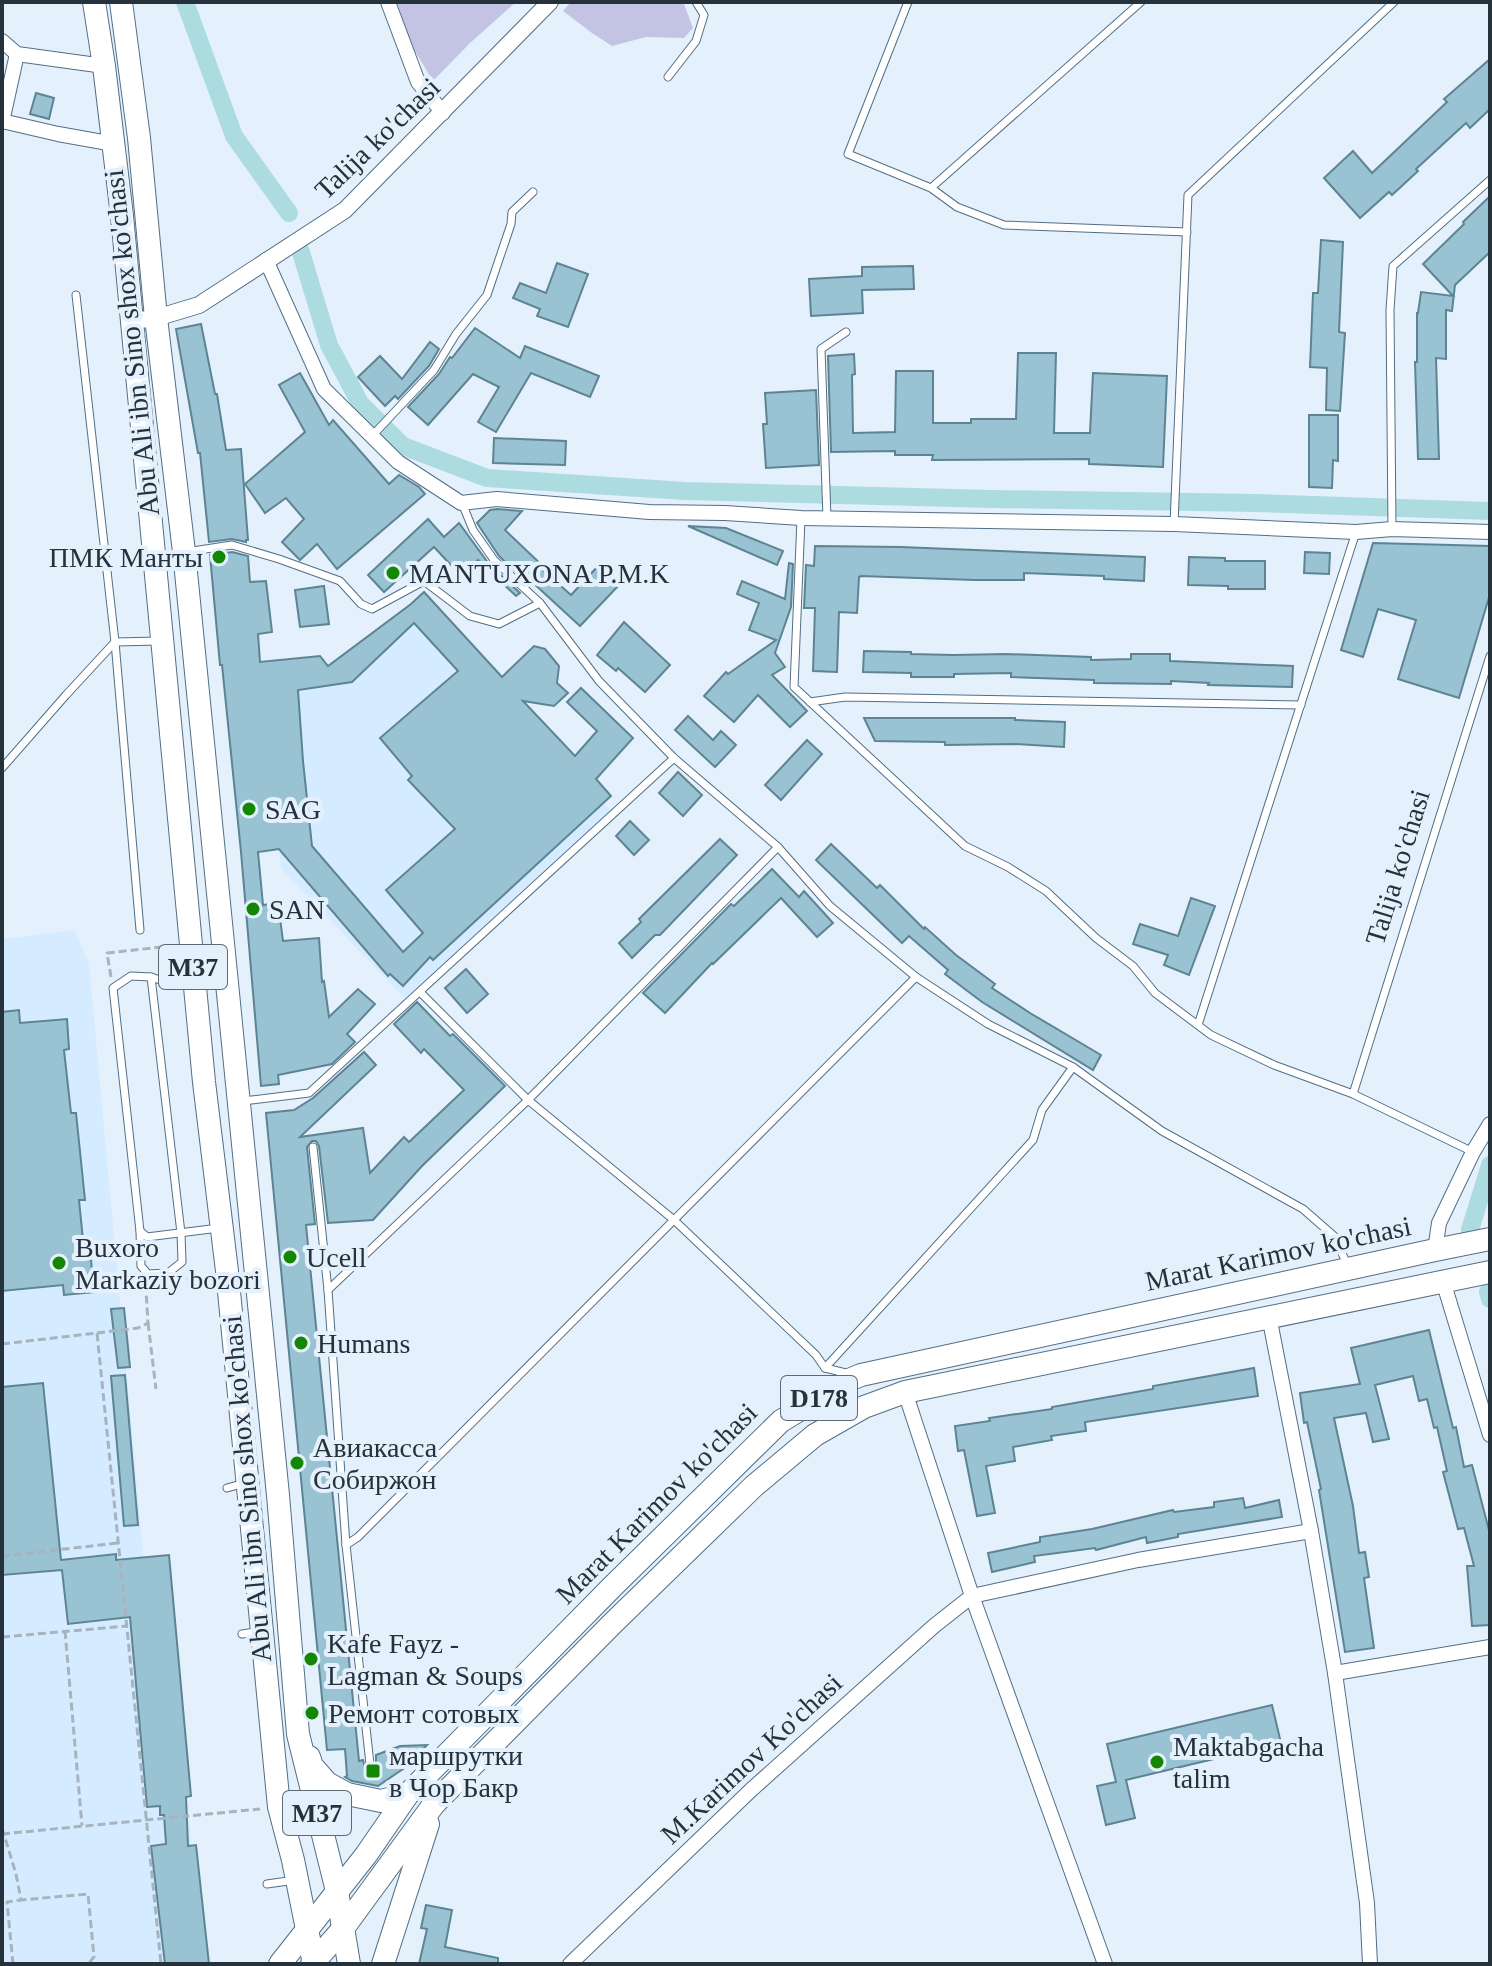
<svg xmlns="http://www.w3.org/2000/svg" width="1492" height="1966" font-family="Georgia,serif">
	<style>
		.built { fill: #d5ebff }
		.green { fill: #c3c4e3 }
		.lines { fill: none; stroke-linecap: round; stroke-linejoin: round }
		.canal { stroke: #addce0; stroke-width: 18 }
		.building { fill: #99c2d2; stroke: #5d8493; stroke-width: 2; fill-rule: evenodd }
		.service-casing { stroke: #526e85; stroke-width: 9 }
		.minor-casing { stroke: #526e85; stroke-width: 16 }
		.tertiary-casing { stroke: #526e85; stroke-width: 18 }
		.primary-casing { stroke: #526e85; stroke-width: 24 }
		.path { stroke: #a7b4be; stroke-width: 3; stroke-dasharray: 8 4; stroke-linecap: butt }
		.service { stroke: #fff; stroke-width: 7 }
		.minor { stroke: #fff; stroke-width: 14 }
		.tertiary { stroke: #fff; stroke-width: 16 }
		.primary { stroke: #fff; stroke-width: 22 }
		.poi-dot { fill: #138703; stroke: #e4f1fc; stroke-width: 3 }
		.labels { text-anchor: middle; stroke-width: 8; stroke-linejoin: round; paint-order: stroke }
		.shield { fill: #e4f1fc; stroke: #5e6b75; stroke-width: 2 }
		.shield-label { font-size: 26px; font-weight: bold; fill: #25313b }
		.street-label { font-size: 28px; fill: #25313b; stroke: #e4f1fc }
		.poi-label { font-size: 28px; fill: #25313b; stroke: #e4f1fc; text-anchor: start }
	</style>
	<rect width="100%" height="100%" fill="#e4f1fc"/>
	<g class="built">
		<polygon points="424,607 613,814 404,998 281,868 261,678 352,669"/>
		<polygon points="74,930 89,963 144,1564 164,1563 203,1964 2,1964 2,939"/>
	</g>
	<g class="green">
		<polygon points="397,2 516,2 470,43 433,81 410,43"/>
		<polygon points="571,2 682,2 684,4 693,28 684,38 646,37 612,46 592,33 563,11"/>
	</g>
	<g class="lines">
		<g class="canal">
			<polyline points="185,2 234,136 289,213"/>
			<polyline points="300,249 329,345 360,403 403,446 487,478 685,491 992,499 1256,503 1490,511"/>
			<polyline points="1470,1230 1490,1165"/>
			<polyline points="1488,1292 1490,1299"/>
		</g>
	</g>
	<g class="building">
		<polygon points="1490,59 1490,109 1470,128 1466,123 1416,169 1418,171 1392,195 1389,192 1360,218 1324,178 1353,151 1372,173 1447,102 1444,99"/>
		<polygon points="36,93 54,98 49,119 30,114"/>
		<polygon points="1490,196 1490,252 1455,285 1452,311 1446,310 1446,359 1436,358 1439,459 1418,459 1415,362 1417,362 1417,313 1418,313 1421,292 1453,296 1423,264 1464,224 1463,222"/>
		<polygon points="1321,240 1343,242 1339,332 1345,333 1340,411 1326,410 1327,368 1310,367 1313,293 1318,293"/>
		<polygon points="557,263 588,274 568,327 537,316 540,309 513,298 520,283 546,293"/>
		<polygon points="913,266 914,289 862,290 863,313 811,316 809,279 862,276 862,267"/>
		<polygon points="201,324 215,394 217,394 226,450 241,449 248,540 246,540 246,542 232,539 209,542 200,453 198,453 176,329"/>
		<polygon points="475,328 520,358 525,346 599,376 590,397 531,373 496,432 478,422 499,387 473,374 428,425 408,407 439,374 450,357 452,358"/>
		<polygon points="430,342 439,349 429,366 398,399 395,396 385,406 358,377 380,356 402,379"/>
		<polygon points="1018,353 1056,353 1054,433 1090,433 1093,373 1167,376 1163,467 1089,464 1089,459 932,460 933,455 895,455 895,451 831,452 828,356 854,354 855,374 852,375 853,433 895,432 896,371 933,371 933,423 971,423 971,419 1016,419"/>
		<polygon points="300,373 329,425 333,420 389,484 399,475 419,487 425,494 337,569 317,544 300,560 282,542 304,519 286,498 265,513 245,484 305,432 279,385"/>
		<polygon points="816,390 819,465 766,468 763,424 767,424 765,393"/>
		<polygon points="1309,415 1338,415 1338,461 1333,460 1332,488 1309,487"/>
		<polygon points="494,438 566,441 565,465 493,463"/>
		<polygon points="497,509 522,511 505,530 546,569 544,571 571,595 599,565 620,584 580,626 531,581 529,584 499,556 477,523 490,510"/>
		<polygon points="428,519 444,537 459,523 489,564 520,593 516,596 478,560 461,576 434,547 384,592 368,575"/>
		<polygon points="688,526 726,528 783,551 777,565"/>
		<polygon points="1373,543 1490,546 1490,594 1459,698 1398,679 1416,620 1378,609 1363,657 1341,650"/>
		<polygon points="815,546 901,547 1145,557 1144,581 1104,579 1104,576 1024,573 1024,580 974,580 861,576 859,577 857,613 839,612 837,672 813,671 815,608 804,608 806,565 814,566"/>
		<path d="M232 552 248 556 250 582 266 581 272 632 258 634 260 662 320 656 328 666 411 604 424 592 502 677 534 646 545 649 559 666 557 683 568 693 554 706 523 701 575 756 597 731 567 702 581 688 633 738 596 779 611 796 433 960 430 957 403 986 390 974 388 976 279 849 258 852 263 905 278 903 283 941 319 938 322 982 324 981 329 1017 358 989 375 1004 347 1034 355 1042 332 1064 278 1075 279 1084 261 1086 241 852 222 665H220L210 555ZM414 623 458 671 380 738 412 776 408 780 455 829 386 890 423 933 403 952 312 846 303 761 298 690 352 682Z"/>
		<polygon points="1305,552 1330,553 1329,574 1304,573"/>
		<polygon points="1189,557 1225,558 1225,561 1265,561 1265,589 1228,589 1228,586 1188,585"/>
		<polygon points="789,563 793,564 791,607 775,653 785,667 772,675 807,711 790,727 758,695 734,722 704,696 726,672 728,674 776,640 749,630 759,603 737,594 742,581 785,599"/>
		<polygon points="324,586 329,624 300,627 295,590"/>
		<polygon points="624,622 670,665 645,692 618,668 616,671 597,655"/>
		<polygon points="864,651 911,652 911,654 954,655 1006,654 1091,657 1091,660 1131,659 1131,654 1170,654 1170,661 1293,666 1292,687 1208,685 1209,683 1171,681 1171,684 1094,683 1094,680 1011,677 1011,673 954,674 954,677 911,677 911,673 863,672"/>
		<polygon points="688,716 713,740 721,731 736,745 715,767 675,730"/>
		<polygon points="864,718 1015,718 1015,720 1065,722 1064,747 1015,744 945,745 945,742 875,741"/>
		<polygon points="807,740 822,754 781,800 765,785"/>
		<polygon points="678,772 702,795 683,816 659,793"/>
		<polygon points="630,821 649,840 634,855 616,836"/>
		<polygon points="720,839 737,855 660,935 655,935 632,958 619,943 641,922 639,919"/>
		<polygon points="831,844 877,888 880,885 924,929 925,927 956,955 995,984 992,988 1030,1013 1101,1055 1093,1070 982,1002 945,974 948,970 909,936 902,943 816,860"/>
		<polygon points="772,869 799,897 804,891 833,923 817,937 781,898 713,964 712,963 665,1013 643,993 731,904 734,906"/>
		<polygon points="1191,898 1215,906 1189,975 1164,965 1168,955 1133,944 1140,924 1178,936"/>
		<polygon points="466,969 488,994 467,1013 445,988"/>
		<polygon points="417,1002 450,1036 453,1034 505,1086 422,1166 373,1220 328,1223 319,1146 316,1141 312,1141 307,1147 315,1224 306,1225 359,1761 363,1760 365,1768 371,1770 376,1766 376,1755 400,1746 427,1745 406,1767 378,1786 352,1781 345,1777 347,1776 345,1749 327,1750 266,1113 294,1110 313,1098 364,1052 376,1065 300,1137 363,1128 370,1173 404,1137 409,1142 464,1090 424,1049 421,1053 394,1024"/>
		<polygon points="19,1010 20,1023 67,1019 69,1049 64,1050 71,1113 76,1113 85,1200 79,1200 85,1260 91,1260 94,1292 64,1295 63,1285 2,1291 2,1012"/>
		<polygon points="124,1308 130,1367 118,1368 111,1309"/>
		<polygon points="1429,1330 1453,1428 1456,1427 1464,1467 1472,1465 1490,1534 1490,1625 1472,1626 1467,1566 1474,1566 1464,1528 1458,1529 1443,1472 1447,1471 1437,1427 1434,1428 1427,1399 1419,1401 1413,1376 1375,1385 1389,1439 1373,1442 1366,1413 1334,1418 1353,1506 1359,1553 1365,1552 1369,1577 1364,1578 1374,1648 1345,1652 1319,1490 1321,1489 1307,1422 1304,1423 1300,1393 1360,1384 1351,1348"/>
		<polygon points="1254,1368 1258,1396 1085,1422 1086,1431 1051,1436 1052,1440 1013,1447 1015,1461 986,1466 995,1513 977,1516 964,1450 958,1451 955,1426 990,1421 989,1418 1052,1409 1052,1407 1153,1389 1153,1386"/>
		<polygon points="125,1375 138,1525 124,1526 111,1376"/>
		<polygon points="43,1383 61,1560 116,1554 116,1560 169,1555 191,1796 186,1797 188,1846 196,1845 209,1964 165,1964 151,1846 166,1844 164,1815 160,1815 160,1806 147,1807 130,1617 68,1624 62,1570 2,1575 2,1387"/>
		<polygon points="1243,1498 1245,1508 1279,1500 1282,1517 1178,1534 1178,1537 1147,1543 1146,1537 1096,1550 1095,1548 1034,1556 1035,1562 992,1572 988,1553 1040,1542 1040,1537 1092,1529 1173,1510 1174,1512 1214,1507 1214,1502"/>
		<polygon points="1272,1705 1281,1743 1126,1780 1135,1818 1106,1825 1097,1786 1116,1782 1107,1744"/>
		<polygon points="426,1905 452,1910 445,1947 498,1958 498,1964 419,1964 427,1929 421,1928"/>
	</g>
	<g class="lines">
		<g class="service-casing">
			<g id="service">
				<polyline points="908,2 848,154 931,188 957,207 1004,225 1187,232"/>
				<polyline points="668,77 696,41 704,15 696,2"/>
				<polyline points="931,188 1141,2"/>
				<polyline points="76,295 115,642 140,930"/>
				<polyline points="372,436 434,370 456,334 487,295 511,224 512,212 533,192"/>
				<polyline points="462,503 473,530 494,560 540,603 599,681 674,758 778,847 830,906 916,977 988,1024 1073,1067 1162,1131 1303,1209 1335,1237 1348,1267"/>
				<polyline points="827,518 821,349 846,332"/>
				<polyline points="801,519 794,687 965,846 1008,867 1046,891 1096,938 1133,966 1155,993 1211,1035 1274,1065 1353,1094 1473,1152"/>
				<polyline points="1174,524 1188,195 1394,2"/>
				<polyline points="1392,529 1390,310 1393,266 1490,180"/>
				<polyline points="186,552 232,545 279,559 340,581 361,604 372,609 424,581 470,616 499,624 540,603"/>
				<polyline points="810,702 845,697 1301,705"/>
				<polyline points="2,768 66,695 115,642 159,641"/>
				<polyline points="190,981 166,982 151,977 131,976 113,988 140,1231 147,1237 219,1228"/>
				<polyline points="420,992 528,1100 674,1220 816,1355 825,1368 850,1374"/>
				<polyline points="1198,1025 1356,532"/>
				<polyline points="1353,1094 1490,656"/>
				<polyline points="243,1101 309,1093 674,758"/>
				<polyline points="313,1147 328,1290 346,1545 370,1764"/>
				<polyline points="140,1231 141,1266 148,1274 168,1273 182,1262 181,1233 151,977"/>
				<polyline points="328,1290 528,1100 778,847"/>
				<polyline points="825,1368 1033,1140 1042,1110 1073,1067"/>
				<polyline points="227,1488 245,1483"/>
				<polyline points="346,1545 358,1537 916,977"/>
				<polyline points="242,1634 261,1631"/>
				<polyline points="267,1884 295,1880"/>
			</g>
		</g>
		<g class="minor-casing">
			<g id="minor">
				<polyline points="388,2 418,82 443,113"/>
				<polyline points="2,41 17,54 104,66"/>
				<polyline points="2,121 58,134 114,144"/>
				<polyline points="2,122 17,54"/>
				<polyline points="266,260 324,389 398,462 461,503 497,499 649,512 725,513 801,518 1174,524 1356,532 1392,529 1490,532"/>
				<polyline points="1435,1250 1439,1223 1473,1152 1490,1124"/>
				<polyline points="1443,1281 1490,1435"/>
				<polyline points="1269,1316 1311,1531 1335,1673 1367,1903 1370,1964"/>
				<polyline points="905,1392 972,1596 1105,1964"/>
				<polyline points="1335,1673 1490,1647"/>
				<polyline points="570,1964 751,1790 934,1626 972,1596 1138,1560 1311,1531"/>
			</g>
		</g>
		<g class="tertiary-casing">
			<polyline id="tertiary" points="132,321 156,318 199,305 345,210 550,2"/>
		</g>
		<g class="primary-casing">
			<g id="primary">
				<polyline points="94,2 104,66 122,216 204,1082 227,1271 279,1807 293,1860 314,1964"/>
				<polyline points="121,2 139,138 156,318 184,552 278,1495 298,1734 337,1891 349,1964"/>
				<polyline points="309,1757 312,1766 327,1783 347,1794 381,1801 408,1794"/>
				<polyline points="280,1964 366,1855 408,1794 613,1586 781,1421 849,1380 861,1375 1435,1250 1490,1239"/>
				<polyline points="312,1964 342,1930 434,1804 613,1623 754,1486 815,1435 864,1407 905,1392 1490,1272"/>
				<polyline points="383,1964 428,1824"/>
			</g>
		</g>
		<g class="path">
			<polyline points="111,977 107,953 171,946"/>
			<polyline points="175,1283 210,1275"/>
			<polyline points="148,1323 156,1389"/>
			<polyline points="97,1333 138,1328 148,1323 146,1290 160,1287"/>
			<polyline points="2,1344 97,1333 161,1964"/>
			<polyline points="2,1556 118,1543"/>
			<polyline points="65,1631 82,1826"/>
			<polyline points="2,1637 127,1626"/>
			<polyline points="2,1828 16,1874 21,1900 88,1894 94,1957 88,1964"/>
			<polyline points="2,1834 260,1809"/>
			<polyline points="13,1964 7,1902 21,1900"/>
		</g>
		<use href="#service" class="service"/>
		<use href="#minor" class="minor"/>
		<use href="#tertiary" class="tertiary"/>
		<use href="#primary" class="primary"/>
	</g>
	<g class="poi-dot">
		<circle cx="219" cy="557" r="8"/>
		<circle cx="393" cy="573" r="8"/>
		<circle cx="249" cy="809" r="8"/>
		<circle cx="253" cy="909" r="8"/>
		<circle cx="290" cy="1257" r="8"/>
		<circle cx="59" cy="1263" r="8"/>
		<circle cx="301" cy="1343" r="8"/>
		<circle cx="297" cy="1463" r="8"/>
		<circle cx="311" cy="1659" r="8"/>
		<circle cx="312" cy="1713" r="8"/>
		<circle cx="1157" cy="1762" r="8"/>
		<rect x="365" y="1763" width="16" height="16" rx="4"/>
	</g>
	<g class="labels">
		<g class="shield">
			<rect x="159" y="945" width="68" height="44" rx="6"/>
			<rect x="781" y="1376" width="76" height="44" rx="6"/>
			<rect x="283" y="1791" width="68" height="44" rx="6"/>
		</g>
		<g class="shield-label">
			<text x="193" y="976">M37</text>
			<text x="819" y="1407">D178</text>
			<text x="317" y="1822">M37</text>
		</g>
		<g class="street-label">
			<text transform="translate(377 138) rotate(-44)" y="10">Talija ko'chasi</text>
			<text transform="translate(131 343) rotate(-96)" y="10">Abu Ali ibn Sino shox ko'chasi</text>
			<text transform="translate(1397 867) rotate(-73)" y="10">Talija ko'chasi</text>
			<text transform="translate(1278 1253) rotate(-12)" y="10">Marat Karimov ko'chasi</text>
			<text transform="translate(246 1489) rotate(-95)" y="10">Abu Ali ibn Sino shox ko'chasi</text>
			<text transform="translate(656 1503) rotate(-45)" y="10">Marat Karimov ko'chasi</text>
			<text transform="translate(751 1758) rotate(-43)" y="10">M.Karimov Ko'chasi</text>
		</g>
		<g class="poi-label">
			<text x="203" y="567" text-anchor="end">ПМК Манты</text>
			<text x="409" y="583">MANTUXONA P.M.K</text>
			<text x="265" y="819">SAG</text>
			<text x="269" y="919">SAN</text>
			<text x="75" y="1257">Buxoro<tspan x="75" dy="32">Markaziy bozori</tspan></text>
			<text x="306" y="1267">Ucell</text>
			<text x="317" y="1353">Humans</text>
			<text x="313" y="1457">Авиакасса<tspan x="313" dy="32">Собиржон</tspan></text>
			<text x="327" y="1653">Kafe Fayz -<tspan x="327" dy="32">Lagman &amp; Soups</tspan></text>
			<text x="328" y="1723">Ремонт сотовых</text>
			<text x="1173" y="1756">Maktabgacha<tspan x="1173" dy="32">talim</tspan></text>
			<text x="389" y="1765">маршрутки<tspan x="389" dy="32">в Чор Бакр</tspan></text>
		</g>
	</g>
	<rect width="1492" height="1966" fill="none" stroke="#25313b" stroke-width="8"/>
</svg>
